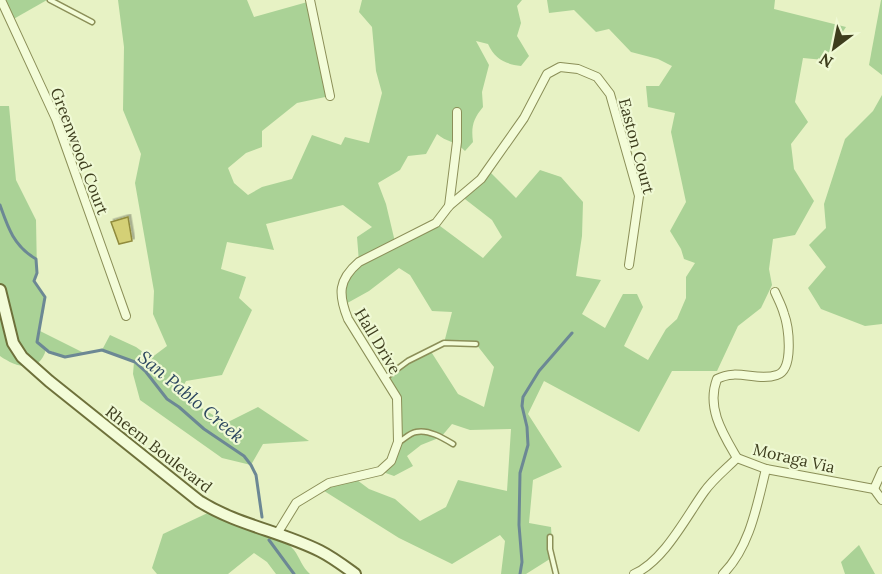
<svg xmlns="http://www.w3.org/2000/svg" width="882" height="574" font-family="Lora,serif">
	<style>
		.green { fill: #aad296 }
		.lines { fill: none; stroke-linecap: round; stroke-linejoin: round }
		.stream { stroke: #6c8894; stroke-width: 3 }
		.building { fill: #d4d076; stroke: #908b3c; stroke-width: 1.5; filter: url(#shadow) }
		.lane-casing { stroke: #8b8f58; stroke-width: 7 }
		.street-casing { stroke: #8b8f58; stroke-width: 10 }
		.secondary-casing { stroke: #6e713b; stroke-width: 14 }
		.lane { stroke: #f3fcd8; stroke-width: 4 }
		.street { stroke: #f3fcd8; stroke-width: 8 }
		.secondary { stroke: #f3fcd8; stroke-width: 10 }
		.labels { text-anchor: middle; stroke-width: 4.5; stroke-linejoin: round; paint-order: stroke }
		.street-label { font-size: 16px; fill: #3d3d1d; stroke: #eff9d4 }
		.water-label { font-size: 18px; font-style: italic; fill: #2b465f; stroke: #eff9d4 }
	</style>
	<defs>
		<filter id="shadow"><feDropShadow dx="2.5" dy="-2.5" stdDeviation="0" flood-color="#0004"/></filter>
	</defs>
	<rect width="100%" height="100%" fill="#e7f2c4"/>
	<g class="green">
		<polygon points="1,0 47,0 10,21"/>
		<path d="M118 0H247L254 17 311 1 330 96 297 103 262 131V147L246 153 228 168 234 183 248 195 262 187 292 179 312 135 341 145 345 137 369 143 382 93 376 71 372 27 359 12 362 0H522L517 6 521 23 517 36 529 56 521 66C505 64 495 59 488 44L476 41 489 65 482 92 483 107C473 119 471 127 473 142L465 151C456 141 446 142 437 134L426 154 408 156 400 170 378 183 386 204 395 242 436 223 483 258 502 237 492 220 461 196 488 170 516 198 540 170 561 177 583 202 582 236 576 276 601 280 582 314 605 328 623 294H637L643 307 624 346 648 360 666 329 677 319 686 298V277L695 263 684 259 681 249 670 231 686 202 671 132 675 113 648 107 646 86H659L672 66 658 59 631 52 609 29 596 32 574 10 549 13 547 0H775L774 9 846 27 824 60 803 58 795 102 808 122 791 144 794 169 814 201 795 235 773 239 769 269 772 285 761 308 738 326 717 371H672L639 432 544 381 528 414 562 467 533 480 529 523 551 527 553 557 526 574H501L505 541 500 535 452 564 399 538 321 489 353 477 369 489 395 499 420 521 446 507 458 480 507 491 511 429 470 430 452 424 441 437 421 445 407 456 413 466 394 476 380 471 391 461 398 442 397 398 385 378 408 361 430 350 458 394 484 407 494 367 476 344 444 343 452 312 432 311 410 275 399 268 369 291 342 306 340 294 359 262 357 237 372 227 343 205 266 224 274 250 227 242 221 269 246 277 239 298 252 310 222 375 186 381 179 394 226 423 258 407 309 441 263 444 251 465 222 458 140 400 133 374 134 362 102 350 110 335 136 347 151 358 167 346 153 314 154 291 135 183 141 154 123 110 124 47Z"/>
		<polygon points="881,0 882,0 882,75 869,65"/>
		<polygon points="882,95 882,324 865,326 821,309 808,288 826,267 809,245 826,228 824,204 845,139 873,111"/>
		<path d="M0 106H9L16 180 36 220 37 273 34 281 45 297 44 311 38 330 84 353 65 357 46 349C40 374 17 368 0 356Z"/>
		<path d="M214 510C241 520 275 527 294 550 300 558 302 567 310 574H276L267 562 254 553 228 574H157L152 568 163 534Z"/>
		<polygon points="859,545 875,574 845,574 841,562"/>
	</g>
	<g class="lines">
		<g class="stream">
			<path d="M0 205C8 228 14 246 36 259L37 273 34 281 45 297 37 342 49 352 65 357 102 350 135 362 146 372 167 399 179 407 204 429 244 456 251 465 256 475 262 517"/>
			<polyline points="269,540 294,574"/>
			<polyline points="520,574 522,562 519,525 520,473 528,445 527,427 522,406 523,397 539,371 572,333"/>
		</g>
	</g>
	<polygon class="building" points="128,217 132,241 119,244 111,222"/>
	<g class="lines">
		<g class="lane-casing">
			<g id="lane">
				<polyline points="50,0 92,22"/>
				<polyline points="385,378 408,361 444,343 476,344"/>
				<path d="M399 442C404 439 410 433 416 432 428 429 443 438 453 444"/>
				<polyline points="550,537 550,549 556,574"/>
			</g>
		</g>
		<g class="street-casing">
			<g id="street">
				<polyline points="1,0 56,119 126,316"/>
				<polyline points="310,0 330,96"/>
				<polyline points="449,206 457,142 457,112"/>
				<path d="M737 458C723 434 706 408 717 379 737 368 757 382 777 375 794 370 789 327 784 314 782 306 778 299 775 292"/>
				<polyline points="874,489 882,471"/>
				<polyline points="874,489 882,500"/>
				<path d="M277 534 296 503 329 483 380 471 391 461 398 442 397 398 348 319C338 294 338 280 359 262L436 223 449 206 481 179 524 118 547 74 560 67 578 69 597 77 610 94 639 196 629 265"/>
				<path d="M634 574C664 561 686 517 704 492 713 479 726 469 737 458L766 469 874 489"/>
				<path d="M723 574C750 547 757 505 766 469"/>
			</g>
		</g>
		<g class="secondary-casing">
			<path id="secondary" d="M0 290 13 343 22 357 49 381 199 501C237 525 280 531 320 551 332 557 344 566 355 574"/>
		</g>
		<use href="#lane" class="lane"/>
		<use href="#street" class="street"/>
		<use href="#secondary" class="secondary"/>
	</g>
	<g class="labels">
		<g class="street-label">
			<text transform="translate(637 146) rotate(75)" y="6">Easton Court</text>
			<text transform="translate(80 151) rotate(69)" y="6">Greenwood Court</text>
			<text transform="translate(378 341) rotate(59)" y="6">Hall Drive</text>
			<text transform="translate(159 449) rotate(38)" y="6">Rheem Boulevard</text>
			<text transform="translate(794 458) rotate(13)" y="6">Moraga Via</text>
		</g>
		<g class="water-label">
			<text transform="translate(191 397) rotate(40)" y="6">San Pablo Creek</text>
		</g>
	</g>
	<g transform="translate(834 48) rotate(212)" stroke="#eff9d4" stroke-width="4.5" paint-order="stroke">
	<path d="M0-4.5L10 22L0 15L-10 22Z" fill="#3d3d1d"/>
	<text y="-9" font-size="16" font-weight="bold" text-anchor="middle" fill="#3d3d1d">N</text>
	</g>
</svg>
